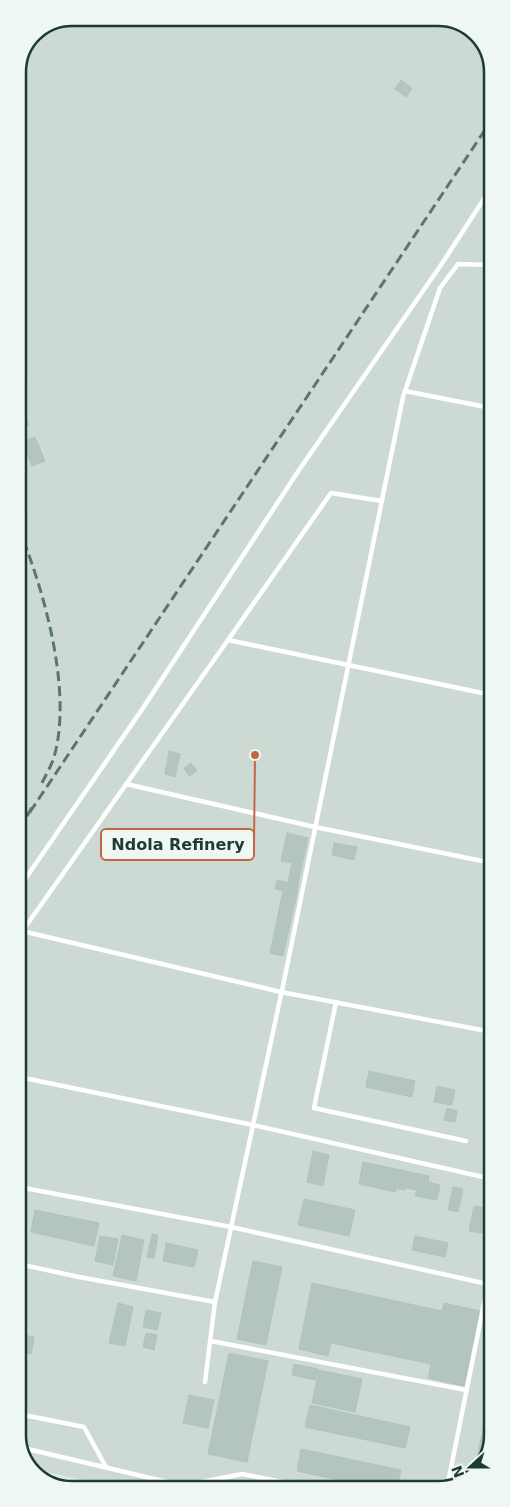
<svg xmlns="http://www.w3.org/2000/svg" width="510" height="1507" font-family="'DejaVu Sans',sans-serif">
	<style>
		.built { fill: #ccdad3 }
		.building { fill: #b3c5bd; stroke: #b0c4bb }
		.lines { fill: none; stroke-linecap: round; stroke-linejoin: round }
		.service { stroke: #fff; stroke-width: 4.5 }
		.rail { stroke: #58776e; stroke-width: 3; stroke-dasharray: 10 5; stroke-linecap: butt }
		.rim { fill: none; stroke: #1e3b33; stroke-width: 2.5 }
		.leader { fill: none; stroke: #c36645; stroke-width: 2 }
		.callout-dot { fill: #c36645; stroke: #eef7f2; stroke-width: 2 }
		.callout { fill: #eef7f2; stroke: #c36645; stroke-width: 2 }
		.callout-label { font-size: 16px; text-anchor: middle; font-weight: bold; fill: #1e3b33 }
	</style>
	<rect width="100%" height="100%" fill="#ddeae4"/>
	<polygon class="built" points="72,18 442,18 466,28 491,74 492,1435 481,1468 452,1488 127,1489 32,1469 19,1449 18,69 34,33"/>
	<g class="building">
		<polygon points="401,80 412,88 406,97 395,89"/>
		<polygon points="24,414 29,425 18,429 18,417"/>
		<polygon points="35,437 45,461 32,466 22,442"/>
		<polygon points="169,751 180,754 175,777 165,774"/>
		<polygon points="191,763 197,771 189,776 184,768"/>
		<polygon points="287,833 308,838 298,885 288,882 292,863 281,861"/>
		<polygon points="334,843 357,847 354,860 332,855"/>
		<polygon points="277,880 298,885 297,894 275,889"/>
		<polygon points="283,891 297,894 283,956 270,953"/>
		<polygon points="369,1071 415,1081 412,1097 366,1087"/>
		<polygon points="437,1086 455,1090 452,1105 434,1102"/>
		<polygon points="447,1108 457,1111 455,1122 444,1120"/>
		<polygon points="313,1151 329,1155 323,1186 307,1182"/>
		<polygon points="363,1162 429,1176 428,1182 440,1185 437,1200 415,1196 417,1190 405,1188 405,1190 396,1188 396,1192 359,1184"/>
		<polygon points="453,1187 463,1189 458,1212 448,1210"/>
		<polygon points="304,1199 355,1210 349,1236 298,1225"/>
		<polygon points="474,1206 492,1209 487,1234 469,1231"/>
		<polygon points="35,1210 99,1223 94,1246 31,1232"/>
		<polygon points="152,1234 158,1235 154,1258 147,1257"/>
		<polygon points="122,1235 144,1240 136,1281 113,1276"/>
		<polygon points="100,1236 118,1239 113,1265 95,1261"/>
		<polygon points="415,1236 448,1243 445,1257 412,1250"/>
		<polygon points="166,1243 198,1250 194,1267 163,1261"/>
		<polygon points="253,1261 282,1267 266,1345 237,1339"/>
		<polygon points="312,1283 442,1311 444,1303 480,1311 464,1386 428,1378 431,1364 331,1343 328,1356 299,1349"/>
		<polygon points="118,1303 133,1307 125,1346 109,1343"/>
		<polygon points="146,1310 161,1313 157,1330 143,1327"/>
		<polygon points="146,1333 157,1335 154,1350 143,1347"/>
		<polygon points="19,1334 34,1337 31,1354 19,1351"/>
		<polygon points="229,1353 268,1361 247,1462 208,1454"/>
		<polygon points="294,1364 318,1369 315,1380 292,1375"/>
		<polygon points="319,1370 362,1379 355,1412 312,1403"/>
		<polygon points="189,1395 214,1400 208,1428 183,1423"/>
		<polygon points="489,1400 492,1401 492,1427 488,1448 481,1468 474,1473"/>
		<polygon points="310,1405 410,1427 405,1448 305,1427"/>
		<polygon points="301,1449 401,1470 397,1488 376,1488 297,1471"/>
	</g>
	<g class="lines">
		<g class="service">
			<polyline points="405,391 491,408"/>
			<polyline points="228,640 331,493 382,501"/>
			<polyline points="126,784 315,827 492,863"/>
			<polyline points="19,888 143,708 297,473 443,262 491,188"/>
			<polyline points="22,931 281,992 492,1032"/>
			<polyline points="19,936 228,640 492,695"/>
			<polyline points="336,1002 314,1108 466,1141"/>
			<polyline points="19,1077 253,1125 492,1179"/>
			<polyline points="19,1187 231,1227 492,1285"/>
			<polyline points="19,1264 79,1277 215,1302 205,1382"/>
			<polyline points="215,1302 284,981 403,397 440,288 458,264 491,265"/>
			<polyline points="211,1341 466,1390"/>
			<polyline points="19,1414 84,1427 106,1467"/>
			<polyline points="19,1447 197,1489"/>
			<polyline points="186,1485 242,1474 312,1488"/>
			<polyline points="447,1488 492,1263"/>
		</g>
		<g class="rail">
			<path d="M18 527C44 589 73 692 54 757 51 767 45 776 41 785"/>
			<polyline points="30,812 491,121"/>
			<polyline points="19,829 33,806"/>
		</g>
	</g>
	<path d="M0 0H510V1507H0ZM72 26H438A46 46 0 0 1 484 72V1435A46 46 0 0 1 438 1481H72A46 46 0 0 1 26 1435V72A46 46 0 0 1 72 26Z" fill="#eef7f2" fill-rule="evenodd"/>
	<path class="rim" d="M72 26H438A46 46 0 0 1 484 72V1435A46 46 0 0 1 438 1481H72A46 46 0 0 1 26 1435V72A46 46 0 0 1 72 26Z"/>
	<path class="leader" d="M255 755L254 845"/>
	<circle class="callout-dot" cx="255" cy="755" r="5"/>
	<rect class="callout" x="101" y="829" width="153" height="31" rx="5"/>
	<g class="callout-label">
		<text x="178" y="850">Ndola Refinery</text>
	</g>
	<g transform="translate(470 1467) rotate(249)" stroke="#eef7f2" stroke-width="4" paint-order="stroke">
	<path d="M0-4L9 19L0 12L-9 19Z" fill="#1e3b33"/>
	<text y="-8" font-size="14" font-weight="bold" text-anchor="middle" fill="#1e3b33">N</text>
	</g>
</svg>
